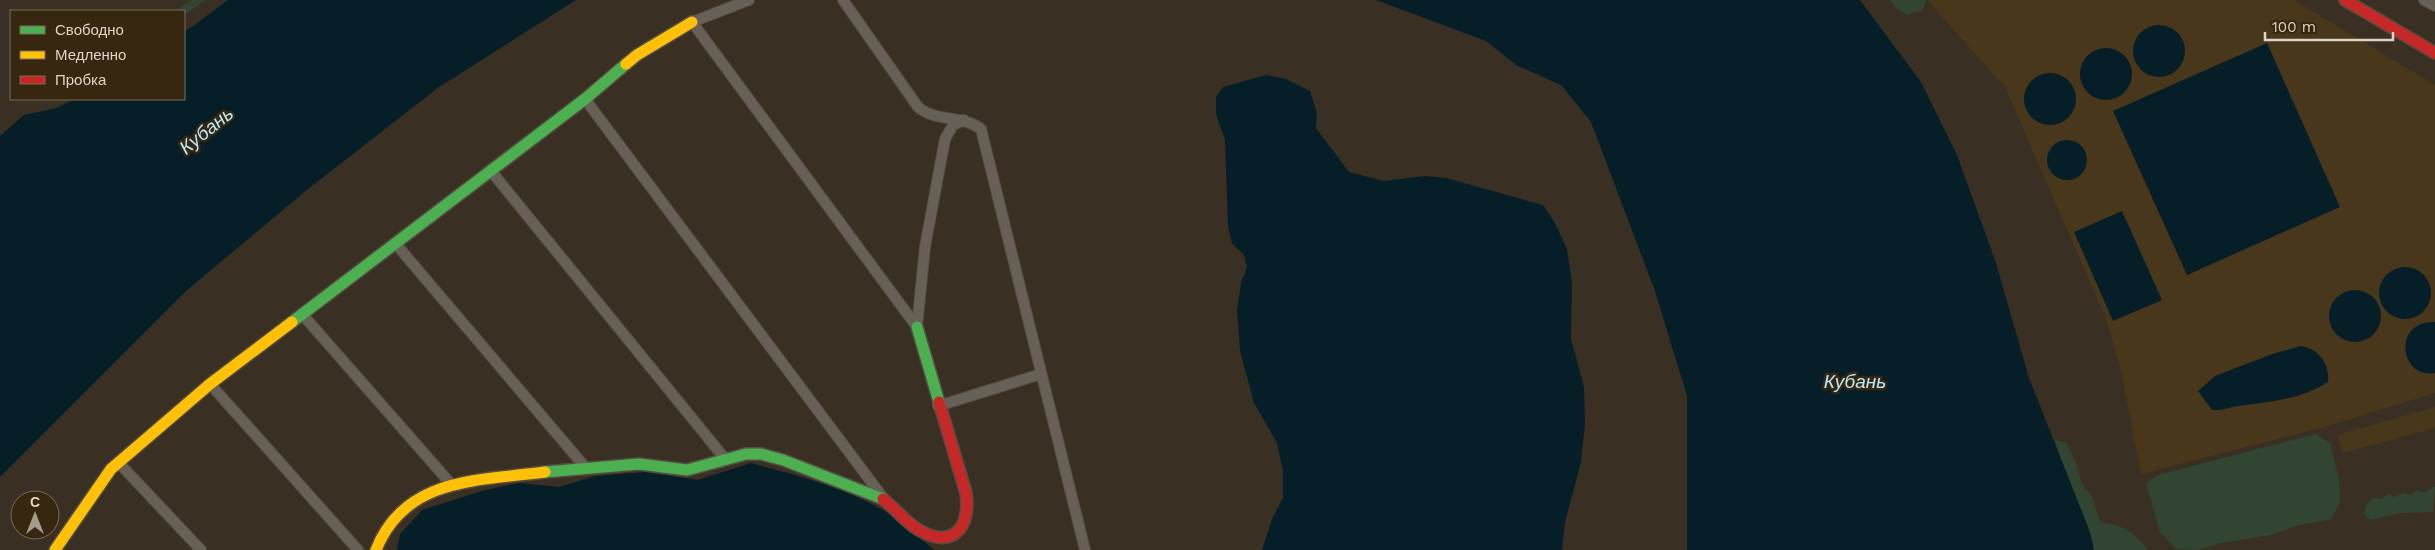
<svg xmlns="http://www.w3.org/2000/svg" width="2435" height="550" font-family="'Work Sans',sans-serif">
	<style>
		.built { fill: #49371b }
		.green { fill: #314532 }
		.water { fill: #061e27 }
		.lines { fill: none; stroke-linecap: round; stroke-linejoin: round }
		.street-casing { stroke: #544d42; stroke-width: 12 }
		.fast-casing { stroke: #544d42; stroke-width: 14 }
		.slow-casing { stroke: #544d42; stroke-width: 14 }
		.jam-casing { stroke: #544d42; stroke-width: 14 }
		.street { stroke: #676057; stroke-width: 10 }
		.fast { stroke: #4caf50; stroke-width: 11 }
		.slow { stroke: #ffc107; stroke-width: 11 }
		.jam { stroke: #c62828; stroke-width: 11 }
		.labels { text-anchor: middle; stroke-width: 5; stroke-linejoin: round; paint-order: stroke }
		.water-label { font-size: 19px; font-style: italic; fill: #b7e8fd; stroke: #372710 }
	</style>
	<rect width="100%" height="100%" fill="#393023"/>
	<g class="built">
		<polygon points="1927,0 2294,0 2435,85 2435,393 2324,427 2141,474 2121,370 2106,319 2005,87"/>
		<polygon points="2435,407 2435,428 2343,453 2337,435"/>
	</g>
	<g class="green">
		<polygon points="192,0 206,0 184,15 184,11 178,11 180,7"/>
		<polygon points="1890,0 1926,0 1923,10 1907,15 1895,7"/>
		<polygon points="2316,434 2330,443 2339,480 2340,503 2331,519 2299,525 2271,535 2221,543 2198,550 2176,549 2160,532 2146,483 2158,475"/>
		<path d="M2055 440 2066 443 2075 461 2082 484 2092 497 2100 522C2125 526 2132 531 2148 550H2087Z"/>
		<polygon points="2433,487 2435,487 2433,512 2400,513 2370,520 2364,514 2366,505 2373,498 2381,499 2389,494 2394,497 2404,493 2411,495 2417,490 2425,493"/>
	</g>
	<g class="water">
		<polygon points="228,0 576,0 439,87 308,189 186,291 0,477 0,136 24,115 57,108 74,99 184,99 184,31 193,26"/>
		<polygon points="1376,0 1860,0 1921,82 1957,155 1996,263 2029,378 2090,532 2094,550 1687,550 1687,396 1655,291 1591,122 1561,85 1516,65 1486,41"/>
		<circle cx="2159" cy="51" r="26"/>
		<polygon points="2267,43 2340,207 2187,275 2113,111"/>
		<circle cx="2106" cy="74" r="26"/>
		<circle cx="2050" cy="99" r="26"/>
		<polygon points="1266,75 1286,79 1310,91 1317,113 1316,128 1349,172 1384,181 1425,176 1446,178 1543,205 1555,223 1567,249 1572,283 1571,339 1584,387 1585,423 1581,462 1565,522 1562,550 1262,550 1272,519 1283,498 1283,472 1277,443 1254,403 1240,351 1237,309 1241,283 1247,267 1244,255 1232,243 1228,227 1225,140 1216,114 1216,97 1223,87"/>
		<circle cx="2067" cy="160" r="20"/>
		<polygon points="2122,211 2162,300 2113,321 2074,232"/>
		<circle cx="2405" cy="293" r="26"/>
		<circle cx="2355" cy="316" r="26"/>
		<path d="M2435 322V373C2399 379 2392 320 2435 322Z"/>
		<path d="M2301 346C2319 349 2330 364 2328 382 2300 400 2271 401 2239 406 2229 407 2222 411 2212 410L2198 391 2215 376 2272 354Z"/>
		<path d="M751 463C803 477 858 491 902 522 913 531 923 541 934 550H397L400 534 422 510 485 490 519 483 559 487 596 476 645 472 697 480Z"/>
	</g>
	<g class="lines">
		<g class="street-casing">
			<g id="street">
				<polyline points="749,0 692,22 917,327 925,247 945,139 953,125 964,120"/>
				<path d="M843 0 918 107C935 122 963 115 981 129L1085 550"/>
				<polyline points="2424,0 2435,6"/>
				<polyline points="585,99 884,499"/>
				<polyline points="491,171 726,460"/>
				<polyline points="395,243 585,467"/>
				<polyline points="302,314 451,484"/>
				<polyline points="210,384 358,550"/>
				<polyline points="938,406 1041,374"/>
				<polyline points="118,462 201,550"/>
			</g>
		</g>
		<g class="fast-casing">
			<g id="fast">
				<polyline points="292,322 585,99 626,64"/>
				<polyline points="917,327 939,402"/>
				<polyline points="545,472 639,464 687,470 746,454 761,454 783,460 883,499"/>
			</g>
		</g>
		<g class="slow-casing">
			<g id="slow">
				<polyline points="626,64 637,55 692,22"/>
				<polyline points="55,550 111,469 210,384 292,322"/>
				<path d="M376 550C405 477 478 481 545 472"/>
			</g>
		</g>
		<g class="jam-casing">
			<g id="jam">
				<polyline points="2345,0 2435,53"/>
				<path d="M883 499C895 508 906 523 919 530 953 550 971 527 966 493L939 402"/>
			</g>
		</g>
		<use href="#street" class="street"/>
		<use href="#fast" class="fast"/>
		<use href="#slow" class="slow"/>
		<use href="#jam" class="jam"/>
	</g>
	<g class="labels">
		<g class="water-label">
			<text transform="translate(206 130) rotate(-39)" y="7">Кубань</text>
			<text x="1855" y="388">Кубань</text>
		</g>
	</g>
	<rect x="10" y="10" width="175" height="90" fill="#372710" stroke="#7a6c59"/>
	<rect x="20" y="26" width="25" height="8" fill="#4caf50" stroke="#7a6c59"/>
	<text x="55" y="35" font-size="15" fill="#ded4c6">Свободно</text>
	<rect x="20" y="51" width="25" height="8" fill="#ffc107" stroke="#7a6c59"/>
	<text x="55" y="60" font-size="15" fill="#ded4c6">Медленно</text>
	<rect x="20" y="76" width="25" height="8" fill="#c62828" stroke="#7a6c59"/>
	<text x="55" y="85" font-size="15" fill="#ded4c6">Пробка</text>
	<g transform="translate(35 515)"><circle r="24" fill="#372710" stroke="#7a6c59"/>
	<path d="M0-4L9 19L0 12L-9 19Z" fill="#a49b8d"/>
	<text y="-8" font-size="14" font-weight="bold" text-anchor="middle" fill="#ded4c6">С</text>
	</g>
	<path d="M2265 32v8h128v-8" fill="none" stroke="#ded4c6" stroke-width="2.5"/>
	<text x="2272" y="32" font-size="15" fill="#ded4c6" stroke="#372710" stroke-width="4" paint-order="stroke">100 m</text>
</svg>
